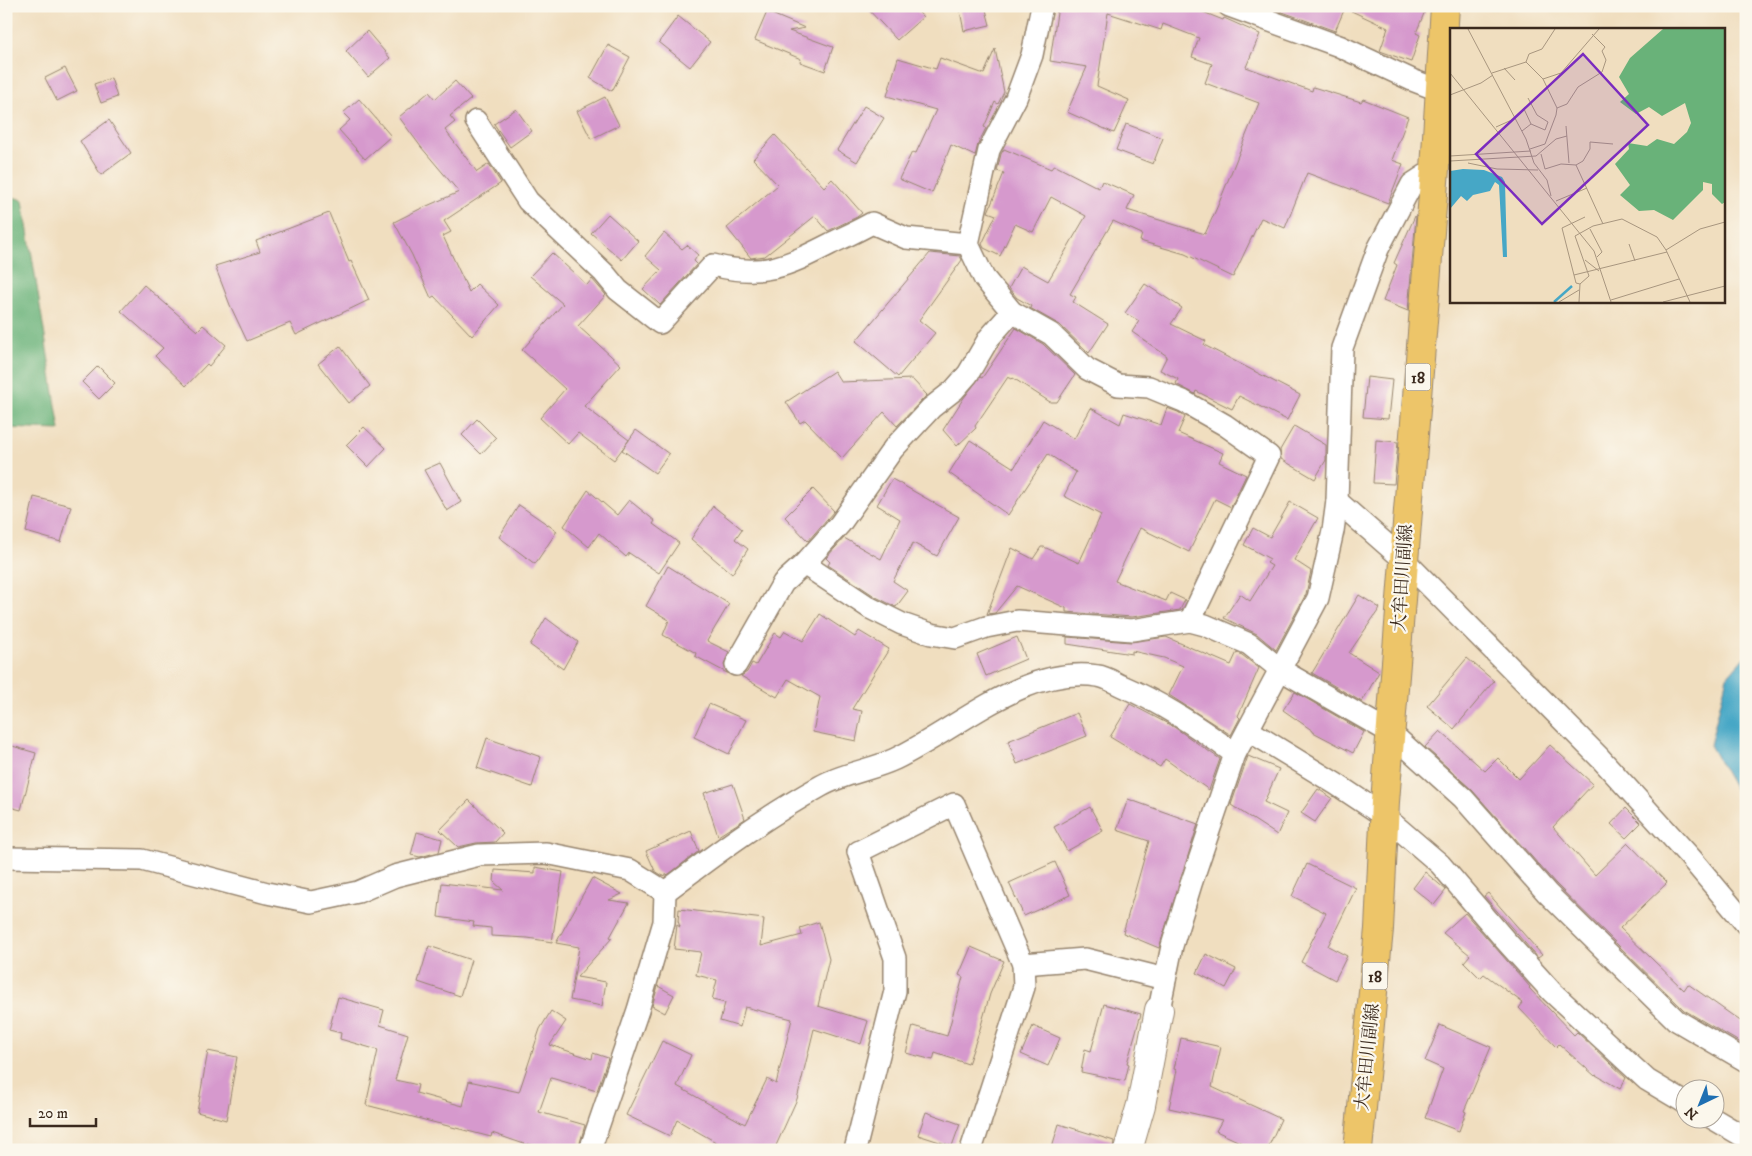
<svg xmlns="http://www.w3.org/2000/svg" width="1752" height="1156" font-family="'IM FELL DW Pica','Noto Serif JP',serif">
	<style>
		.forest { fill: #69b279; stroke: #526e4c }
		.water { fill: #46a7c6; stroke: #406872 }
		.building { fill: #d699cd }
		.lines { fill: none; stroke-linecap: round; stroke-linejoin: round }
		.minor-casing { stroke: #96846e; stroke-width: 24 }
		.tertiary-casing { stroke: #96846e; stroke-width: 30 }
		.primary-casing { stroke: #96846e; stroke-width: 30 }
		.minor { stroke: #fff; stroke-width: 21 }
		.tertiary { stroke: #fff; stroke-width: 28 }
		.primary { stroke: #edc569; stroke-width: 28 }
		.labels { text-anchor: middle; stroke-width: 4.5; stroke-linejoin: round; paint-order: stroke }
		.shield { fill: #fbf7ec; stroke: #75685c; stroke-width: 1 }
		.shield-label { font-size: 16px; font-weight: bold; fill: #3b2a1e }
		.street-label { font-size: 18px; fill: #3b2a1e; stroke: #fbf7ec }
		.inset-river { fill: none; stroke: #46a7c6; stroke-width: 2.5 }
		.inset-road { fill: none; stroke: #a8967f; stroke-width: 1 }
		.view { fill: #7b2cbf; fill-opacity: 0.15; stroke: #7b2cbf; stroke-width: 2.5 }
		.inset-edge { fill: none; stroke: #3b2a1e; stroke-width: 2.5 }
	</style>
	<rect width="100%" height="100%" fill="#fbf7ec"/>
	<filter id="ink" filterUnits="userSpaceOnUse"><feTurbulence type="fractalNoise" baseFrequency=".02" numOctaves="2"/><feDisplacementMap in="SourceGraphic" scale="10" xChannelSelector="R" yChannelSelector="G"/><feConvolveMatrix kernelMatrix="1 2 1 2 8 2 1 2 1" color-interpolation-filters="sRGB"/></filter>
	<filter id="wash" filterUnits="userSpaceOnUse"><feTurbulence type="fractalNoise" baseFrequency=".0096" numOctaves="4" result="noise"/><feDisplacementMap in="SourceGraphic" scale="20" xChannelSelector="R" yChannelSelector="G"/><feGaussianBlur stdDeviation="1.12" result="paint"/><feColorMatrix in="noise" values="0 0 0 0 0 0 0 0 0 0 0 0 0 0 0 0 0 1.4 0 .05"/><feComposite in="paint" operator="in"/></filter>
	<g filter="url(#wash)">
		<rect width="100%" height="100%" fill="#f0debf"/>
		<polygon class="forest" points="6,195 23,200 60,430 6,428"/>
		<polygon class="water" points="1746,655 1746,809 1710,745 1727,677"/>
		<g id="blocks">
			<g class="building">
				<polygon points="865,6 913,6 923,17 897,40"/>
				<polygon points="959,6 985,6 990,25 964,31"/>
				<polygon points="1058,6 1188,6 1223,20 1224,18 1260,34 1246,67 1312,91 1313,87 1361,102 1363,99 1408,117 1392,160 1403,164 1388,203 1307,173 1285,228 1261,218 1233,277 1185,254 1140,241 1142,234 1113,221 1070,294 1076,297 1073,302 1108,324 1089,353 1060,325 1030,308 1031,306 1017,298 1009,288 1021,266 1048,281 1086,216 1051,197 1033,232 1015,224 1000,256 984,248 982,244 996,215 988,212 1004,173 997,171 1001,154 1004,149 1051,169 1054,165 1099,188 1102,181 1134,195 1127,210 1205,234 1219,203 1259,103 1205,83 1212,64 1192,57 1199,38 1163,24 1161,30 1108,13 1097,86 1129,100 1114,133 1067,112 1087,67 1050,61"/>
				<polygon points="1266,6 1414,6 1425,11 1416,33 1420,35 1411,62 1380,51 1388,28 1345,8 1335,31"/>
				<polygon points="767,12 805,28 789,31 833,47 825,71 800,62 801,59 755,40"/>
				<polygon points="678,16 710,42 690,67 659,42"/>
				<polygon points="367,31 390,58 368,77 346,51"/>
				<polygon points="608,45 630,57 612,91 590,78"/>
				<polygon points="995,49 1004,92 998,104 995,102 984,127 986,128 978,144 975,156 951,145 932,193 899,179 912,152 916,153 936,110 887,96 898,58 936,69 940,58 984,74"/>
				<polygon points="65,68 77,91 57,101 45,78"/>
				<polygon points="111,78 117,97 101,103 94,84"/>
				<polygon points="455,81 471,99 450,116 455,122 445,130 477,172 489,164 501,183 444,221 451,232 443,236 469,292 477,284 499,305 472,336 434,296 431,298 412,255 394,222 420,209 459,192 421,147 399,117 429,92 435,99"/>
				<polygon points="605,97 619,125 591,139 577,111"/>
				<polygon points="359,99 391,136 365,159 339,130 350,120 343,113"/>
				<polygon points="864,106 884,118 857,162 837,150"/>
				<polygon points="516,109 532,131 510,147 494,124"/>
				<polygon points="109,120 131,153 101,175 80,141"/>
				<polygon points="1126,124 1163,138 1153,164 1116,150"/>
				<polygon points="775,135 824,187 832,179 862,213 857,217 828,231 815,216 765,256 751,258 727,228 778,185 753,159"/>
				<polygon points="329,213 349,262 351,261 369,300 296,335 290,323 247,341 230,305 215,266 260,252 256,241"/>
				<polygon points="608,214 638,241 622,260 591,233"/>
				<polygon points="1415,216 1416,216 1408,311 1383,301 1397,265 1394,263"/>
				<polygon points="664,233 682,249 687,245 698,255 694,261 697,264 660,305 643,289 661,270 645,256"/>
				<polygon points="552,253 587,285 592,279 606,295 578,326 621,365 584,406 629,440 614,460 578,433 568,444 540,418 565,389 522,350 563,304 530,276"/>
				<polygon points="930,253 960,256 962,260 919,320 935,333 898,377 856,341"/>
				<polygon points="1145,284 1182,308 1171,324 1206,341 1204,345 1300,395 1287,420 1239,396 1232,409 1196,391 1195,394 1176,384 1178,379 1160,370 1167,356 1132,332 1139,321 1125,313"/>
				<polygon points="144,285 197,331 203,325 226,345 209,366 207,364 186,386 155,356 163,348 121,311"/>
				<polygon points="1016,328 1043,344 1075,375 1057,402 1050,402 1013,378 1012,379 1008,377 975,426 976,428 957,446 943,430 963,399 980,377 982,378"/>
				<polygon points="340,346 370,386 349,403 318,364"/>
				<polygon points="98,366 115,383 99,399 82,382"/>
				<polygon points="834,371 841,382 912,379 927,395 897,426 884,412 842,458 805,420 800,423 786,402"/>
				<polygon points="1367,377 1392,380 1388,419 1363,417"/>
				<polygon points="1091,408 1120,424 1124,413 1161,425 1167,408 1178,412 1185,417 1178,433 1223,453 1219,462 1246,475 1231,507 1215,499 1189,552 1140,528 1115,581 1166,601 1170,593 1185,600 1180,610 1132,617 1066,612 1066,608 1017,586 995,613 987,614 1012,548 1033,559 1041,547 1044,547 1079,563 1101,515 1064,496 1076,472 1048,454 1008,515 949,473 970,440 1014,468 1043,420 1074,439"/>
				<polygon points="477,419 496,438 481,454 462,435"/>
				<polygon points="1294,426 1326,445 1326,460 1315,479 1281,459 1280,450"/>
				<polygon points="364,427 386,448 368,467 346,445"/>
				<polygon points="636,430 669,454 655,473 622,450"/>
				<polygon points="1376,440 1398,442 1394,484 1373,483"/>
				<polygon points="440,463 461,502 447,511 424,470"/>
				<polygon points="892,479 959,517 937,556 913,543 893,581 908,591 896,607 876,597 828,565 830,562 826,558 844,538 881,559 900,519 877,505"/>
				<polygon points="813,489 834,511 808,541 785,517"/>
				<polygon points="588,490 617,515 629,500 655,521 653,524 679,543 659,573 629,553 626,557 599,533 589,547 564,526"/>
				<polygon points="34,497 71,506 61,542 26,532"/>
				<polygon points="1290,502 1318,518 1294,560 1311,571 1306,594 1276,650 1257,634 1224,618 1240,594 1250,601 1272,566 1267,563 1270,559 1244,545 1253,528 1270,537"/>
				<polygon points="519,505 557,531 535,564 499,537"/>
				<polygon points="713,506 742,529 735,539 748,549 732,574 691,539"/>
				<polygon points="668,566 729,604 707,641 729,652 724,665 727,673 695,656 696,653 663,635 669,620 646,606"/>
				<polygon points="1359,595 1380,608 1349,653 1379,672 1362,702 1312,673"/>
				<polygon points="820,614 855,637 859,631 889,649 852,709 862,711 856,741 813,732 820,697 788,679 777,697 741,676 747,672 752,663 756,665 775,633 781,637 785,631 803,641"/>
				<polygon points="546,618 578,642 563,669 530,645"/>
				<polygon points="1017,637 1026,659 986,676 977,654"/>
				<polygon points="1067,637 1131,642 1166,637 1231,665 1237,652 1242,655 1259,668 1238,716 1240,718 1231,735 1169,695 1183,666 1164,658 1132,651 1132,654 1067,644"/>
				<polygon points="1467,658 1494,681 1454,729 1427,706"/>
				<polygon points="1295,692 1364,732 1353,753 1313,732 1313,731 1283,710"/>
				<polygon points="709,704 746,720 729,754 694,737"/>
				<polygon points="1130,704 1174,727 1220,759 1209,790 1165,759 1160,767 1110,737"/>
				<polygon points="1077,713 1087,736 1017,764 1008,741"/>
				<polygon points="1440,731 1485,771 1498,758 1519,779 1550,745 1593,784 1553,827 1595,875 1628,843 1667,883 1620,928 1684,990 1688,984 1746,1025 1746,1046 1684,1010 1556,884 1472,790 1425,747"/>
				<polygon points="487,738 541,757 532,787 477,768"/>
				<polygon points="9,745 36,753 21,810 6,806 6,755"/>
				<polygon points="1248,756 1279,769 1264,802 1287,813 1277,835 1231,805"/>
				<polygon points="733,784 745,819 718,836 704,793"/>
				<polygon points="1318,789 1332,798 1315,822 1301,813"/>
				<polygon points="1128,799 1198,824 1159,948 1123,933 1149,841 1117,830"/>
				<polygon points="469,800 503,833 495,842 476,843 458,847 440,830"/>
				<polygon points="1090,807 1103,831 1067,851 1054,827"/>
				<polygon points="1626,808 1641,823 1626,838 1611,824"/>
				<polygon points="691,831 699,851 669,874 663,876 655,871 646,851"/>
				<polygon points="417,832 442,839 439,852 420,857 411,855"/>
				<polygon points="1055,862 1070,895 1024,916 1009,883"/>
				<polygon points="1307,864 1356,888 1328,946 1347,956 1335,980 1301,962 1326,913 1292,896"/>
				<polygon points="535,867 563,872 552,942 528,938 491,936 491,928 473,926 474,922 438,917 442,883 503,890 494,882 495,870 535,873"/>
				<polygon points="1425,872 1446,890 1434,905 1413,888"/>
				<polygon points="592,878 622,894 609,900 629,903 610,937 612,938 577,977 606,982 602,1006 570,1000 579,947 556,943"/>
				<polygon points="1488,893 1542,955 1538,958 1484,896"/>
				<polygon points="679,909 764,919 761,946 802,935 800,928 819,922 829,959 818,1006 868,1021 861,1044 814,1029 797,1099 774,1150 730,1150 677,1120 670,1136 626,1115 662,1041 691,1055 677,1086 745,1124 767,1079 776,1084 792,1019 745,1007 740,1027 720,1021 725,1003 712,1000 717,980 696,975 701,952 674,949 677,925 680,927 678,921"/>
				<polygon points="1465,913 1530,987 1529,988 1574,1035 1577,1032 1626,1078 1620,1089 1596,1075 1595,1076 1559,1044 1556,1047 1519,1008 1523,1003 1484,974 1480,978 1464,962 1470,955 1443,933"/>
				<polygon points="429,946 471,960 460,996 418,982"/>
				<polygon points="971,947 1004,961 990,994 980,1029 968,1064 935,1053 933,1060 906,1053 913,1026 947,1036 963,977 959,975"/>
				<polygon points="1206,954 1236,969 1226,988 1197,973"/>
				<polygon points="658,986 674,995 665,1013 652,1006"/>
				<polygon points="338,997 384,1010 380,1025 408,1034 395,1080 418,1085 416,1093 463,1106 469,1081 519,1092 540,1029 551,1011 566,1021 550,1045 592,1059 593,1053 608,1058 597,1091 551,1078 539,1112 585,1125 578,1150 551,1150 528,1144 527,1145 492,1133 491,1137 366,1105 378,1050 340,1039 341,1033 329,1030"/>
				<polygon points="1104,1004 1141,1014 1127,1063 1129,1064 1125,1081 1081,1072 1085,1049 1091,1051"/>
				<polygon points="1440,1025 1491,1047 1464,1111 1466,1112 1459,1131 1425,1118 1443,1069 1425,1061"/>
				<polygon points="1033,1026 1060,1038 1048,1066 1021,1054"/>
				<polygon points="1181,1038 1221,1047 1212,1087 1281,1119 1267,1150 1257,1150 1216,1131 1222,1120 1169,1108 1177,1070 1174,1069"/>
				<polygon points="208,1051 237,1057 226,1120 197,1112"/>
				<polygon points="926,1112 960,1124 952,1146 918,1135"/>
				<polygon points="1059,1124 1114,1141 1113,1150 1051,1150"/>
			</g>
		</g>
	</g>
	<g filter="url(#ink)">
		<use href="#blocks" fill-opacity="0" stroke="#96846e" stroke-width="1"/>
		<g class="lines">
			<g class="minor-casing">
				<g id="minor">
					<polyline points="1042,6 1032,55 1016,98 989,150 968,244 984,278 1012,312 1051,334 1087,369 1118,385 1149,387 1183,401 1225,425 1269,456 1190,621"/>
					<polyline points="1229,6 1339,46 1412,80 1438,90"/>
					<path d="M476 121 528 201 604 273 618 290 660 323 713 265C762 278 787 266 830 244 844 237 858 231 872 223L906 238 968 244"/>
					<polyline points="1337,501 1403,559 1600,758 1690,857 1746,924"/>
					<polyline points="804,564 870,608 902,624 931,634 955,638 986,627 1017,621 1132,630 1190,621 1205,625 1249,644 1281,670 1391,733 1463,798 1547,893 1676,1020 1746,1061"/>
					<polyline points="736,665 783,583 804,564 840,524 893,449 931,408 954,390 968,374 989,338 1012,312"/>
					<polyline points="1248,730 1336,784 1384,816 1440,864 1505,940 1552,992 1647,1080 1684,1102"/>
					<polyline points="6,858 142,860 267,893 311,902 358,892 395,876 479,855 546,853 630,870 665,892"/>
					<path d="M665 892C715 854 765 817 821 786 844 773 872 770 895 759 958 729 1024 665 1098 676 1106 677 1115 683 1122 686 1162 703 1200 728 1235 754"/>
					<polyline points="1159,1010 1172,946 1191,884 1235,754 1318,598 1333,531 1337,501 1342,348 1378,249 1412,184 1435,169"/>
					<polyline points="1712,1118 1746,1138"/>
					<polyline points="590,1150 638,1010 664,922 665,892"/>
					<polyline points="855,1150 895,991 895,958 858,852 954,804 1023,964 1085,959 1165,979"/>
					<polyline points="971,1150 1024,987 1023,964"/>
				</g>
			</g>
			<g class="tertiary-casing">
				<polyline id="tertiary" points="1128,1150 1141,1105 1159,1010"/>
			</g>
			<g class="primary-casing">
				<polyline id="primary" points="1358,1150 1379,929 1385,802 1435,169 1445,6"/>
			</g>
			<use href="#minor" class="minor"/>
			<use href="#tertiary" class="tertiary"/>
			<use href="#primary" class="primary"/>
		</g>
	</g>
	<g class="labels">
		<g class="shield">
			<rect x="1405.5" y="363.5" width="25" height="27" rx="4"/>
			<rect x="1362.5" y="962.5" width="25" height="27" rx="4"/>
		</g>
		<g class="shield-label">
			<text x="1418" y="383">18</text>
			<text x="1375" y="982">18</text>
		</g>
		<g class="street-label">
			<text transform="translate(1402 578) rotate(-86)" y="6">大牟田川副線</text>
			<text transform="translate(1367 1057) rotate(-84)" y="6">大牟田川副線</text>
		</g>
	</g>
	<g transform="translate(1450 28)">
		<rect width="275" height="275" fill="#f0debf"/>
		<path d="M213 1H275V174L272 176 262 166V156L253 154V162L223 192 204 182 189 183 170 167 180 157 165 136 179 121 178 115 197 118 207 111 224 116 237 104 241 95 235 75 212 88 199 79 186 86 170 74 179 66 169 49 180 30Z" fill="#69b279"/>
		<path d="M13 141 34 142 52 149 55 154 57 229H53L49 157 45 154 40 163 23 167 17 173 11 168 0 181V143Z" fill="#46a7c6"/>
		<path class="inset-river" d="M104 274 122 258"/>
		<path class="inset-road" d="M18 1 76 111 84 135 97 152 101 168M76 34 79 26 92 21 105 1M54 40 65 52M0 45 144 223 161 274M42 45 76 34 93 51 107 80 106 87 95 116 80 121M93 51 111 45 149 1M0 67 31 55 43 47M107 80 117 76 128 59 152 44 156 32 152 23 155 19 142 6M74 81 81 96M116 98 119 135M46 99 64 91M72 103 81 96 95 102 98 94 87 87 78 70M91 126 95 141 111 136 126 137 133 133 140 121V114L163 116M0 128 81 123M0 133 86 128 106 111 117 108M18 135 47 141 88 142M126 137 153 196M106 173 137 160M140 201 152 224 147 229M179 216 185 233M216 222 250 201 275 194M135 232 149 243M124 247 217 224M130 256 139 248 125 208 143 198 172 191 207 209 216 222 240 274M161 272 229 251M109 274 129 262M129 274 130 256 126 255 112 200 135 189M213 274 275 258"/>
		<path class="view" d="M133 26 198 97 92 196 26 126Z"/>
		<rect width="275" height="275" class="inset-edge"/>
	</g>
	<rect width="1752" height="1156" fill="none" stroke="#fbf7ec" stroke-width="25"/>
	<g transform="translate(1700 1104) rotate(223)"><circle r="24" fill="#fbf7ec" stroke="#aea59a"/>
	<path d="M0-4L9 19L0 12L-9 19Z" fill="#1f6fb2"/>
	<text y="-8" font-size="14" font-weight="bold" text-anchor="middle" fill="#3b2a1e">N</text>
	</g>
	<path d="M30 1118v8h66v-8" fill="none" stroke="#3b2a1e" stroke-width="2.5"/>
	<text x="38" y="1118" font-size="15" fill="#3b2a1e" stroke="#fbf7ec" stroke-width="4" paint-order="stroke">20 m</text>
</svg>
